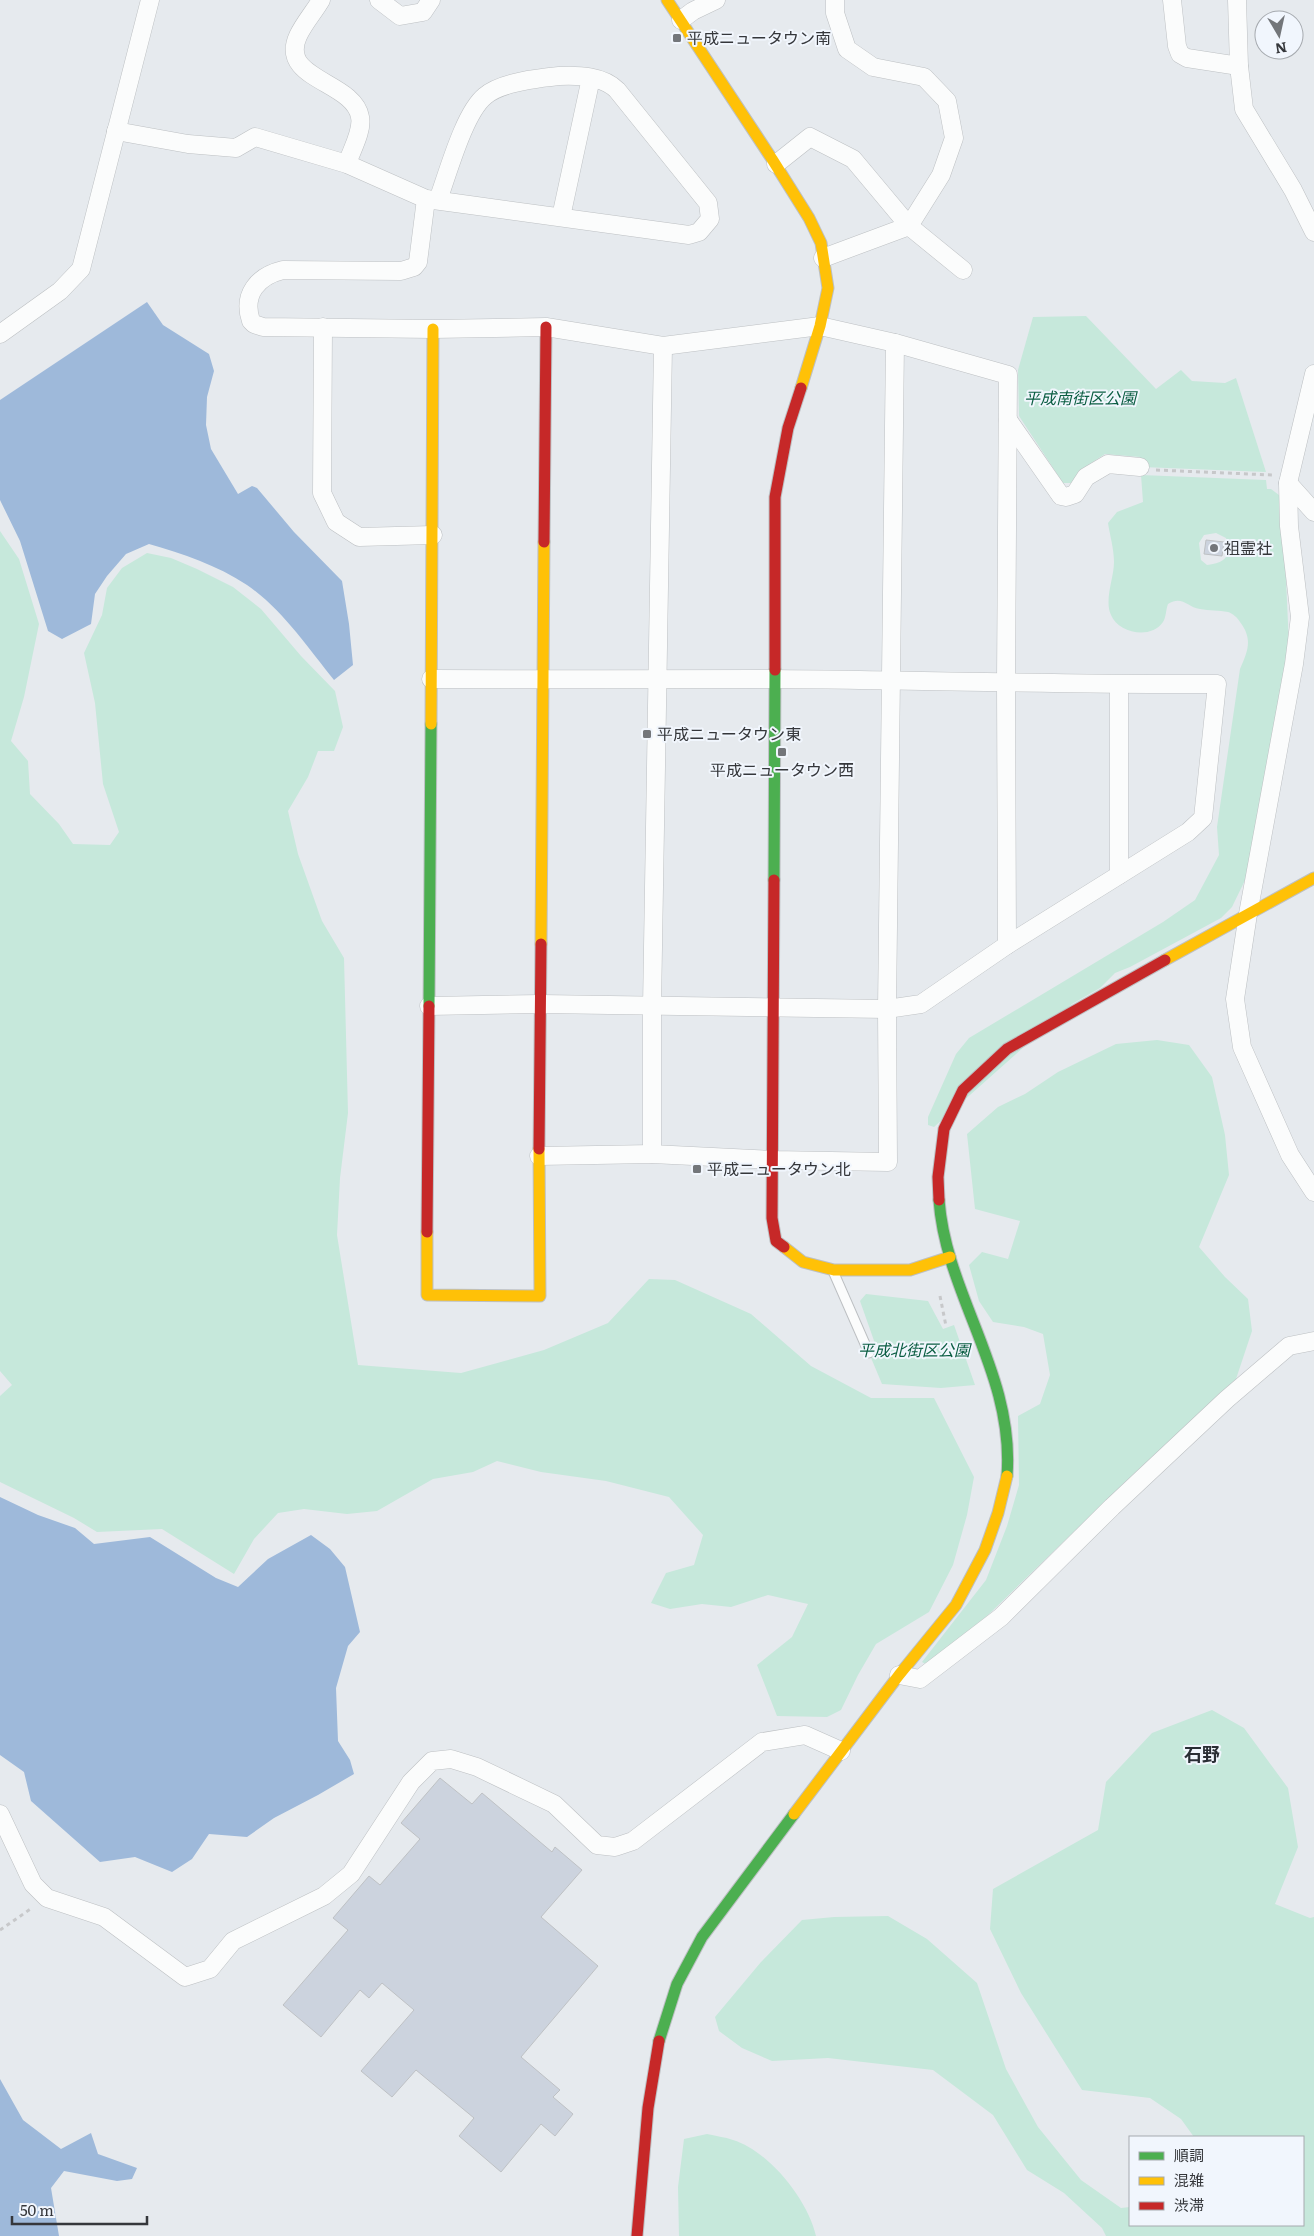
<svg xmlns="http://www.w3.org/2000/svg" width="1314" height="2236" font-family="Literata,'Noto Sans JP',serif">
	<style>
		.green { fill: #c6e8db; fill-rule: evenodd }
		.water { fill: #9eb9da }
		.building { fill: #ccd3de; stroke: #bec1c4 }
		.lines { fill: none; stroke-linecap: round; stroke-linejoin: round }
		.lane-casing { stroke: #bdc0c3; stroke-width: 11 }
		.street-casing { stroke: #bdc0c3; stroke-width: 19 }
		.fast-casing { stroke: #bdc0c3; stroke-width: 13 }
		.slow-casing { stroke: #bdc0c3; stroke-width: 13 }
		.jam-casing { stroke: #bdc0c3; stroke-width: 13 }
		.path { stroke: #c7c8ca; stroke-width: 3; stroke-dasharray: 4 4; stroke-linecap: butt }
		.lane { stroke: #fbfcfc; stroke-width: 9 }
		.street { stroke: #fbfcfc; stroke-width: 18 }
		.fast { stroke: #4caf50; stroke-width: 11 }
		.slow { stroke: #ffc107; stroke-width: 11 }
		.jam { stroke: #c62828; stroke-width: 11 }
		.poi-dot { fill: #73767a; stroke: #f1f6fd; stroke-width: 2 }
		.labels { text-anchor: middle; stroke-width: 4; stroke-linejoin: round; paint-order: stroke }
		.poi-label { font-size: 16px; fill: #35373b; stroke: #f1f6fd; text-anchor: start }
		.park-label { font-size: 16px; font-style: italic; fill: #0a5d42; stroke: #f1f6fd }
		.neighbourhood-label { font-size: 18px; font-weight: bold; fill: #2a2e35; stroke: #f1f6fd }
	</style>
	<rect width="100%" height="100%" fill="#e6eaee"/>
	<g class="green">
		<polygon points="1086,316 1156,389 1181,370 1192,381 1225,383 1236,378 1266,472 1142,467 1140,457 1105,454 1079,471 1072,483 1063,483 1019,416 1018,370 1033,317"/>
		<path d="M1141 475 1266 480 1267 489H1271L1279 495 1285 558 1289 645 1249 872 1232 907 1221 918 1130 967 1115 973 1100 988 1072 1004 934 1127 928 1125V1117L956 1054 969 1038 1163 922 1195 900 1219 855 1217 827 1240 669C1248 651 1253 639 1240 622 1238 618 1232 613 1228 612 1219 610 1209 611 1200 609 1187 607 1182 595 1168 604 1166 609 1166 618 1163 622 1151 640 1118 633 1111 615 1104 600 1114 578 1114 562 1114 549 1110 536 1108 523L1117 512 1143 502ZM1216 533 1226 538C1232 557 1225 563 1207 565L1201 560 1199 543 1204 535Z"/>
		<polygon points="0,531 19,559 39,624 24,697 11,741 28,761 30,794 59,824 73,844 110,845 119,832 103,784 95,703 84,653 102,615 107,588 122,568 147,553 171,558 197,569 233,587 261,609 301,656 335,691 343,727 334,751 318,751 308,777 288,811 298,854 322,921 344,958 348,1113 340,1178 337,1235 358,1365 461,1373 544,1350 608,1323 649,1279 675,1280 751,1314 811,1366 871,1398 934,1398 974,1477 967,1515 953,1565 929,1612 876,1644 858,1675 841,1710 827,1717 777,1716 757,1665 792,1637 808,1604 768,1595 731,1607 702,1604 670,1609 651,1603 666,1573 694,1565 703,1535 669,1497 606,1481 541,1472 497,1461 473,1472 433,1479 377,1511 347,1514 304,1509 278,1513 254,1539 234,1574 162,1529 97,1532 74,1518 0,1482 0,1396 12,1385 0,1371"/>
		<path d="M1157 1040 1189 1045 1212 1077 1225 1135 1229 1175 1199 1247 1225 1277 1248 1299 1252 1331 1236 1379 1126 1481 987 1616C966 1632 949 1650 929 1666L922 1662 986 1580 1007 1526 1019 1485 1018 1416 1040 1404 1050 1375 1043 1334 1024 1327 993 1322 979 1301 969 1265 982 1252 1008 1259 1020 1221 975 1209 967 1134 998 1107 1025 1094 1058 1072 1116 1044Z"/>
		<polygon points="866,1294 928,1301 943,1329 954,1325 975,1385 941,1388 882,1384 869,1353 878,1352 860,1301"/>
		<polygon points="1212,1710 1244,1728 1288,1788 1298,1847 1275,1904 1310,1918 1314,1917 1314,2236 1106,2236 1102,2228 1064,2193 1027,2170 993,2115 933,2070 828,2058 772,2061 742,2048 719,2031 715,2017 761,1962 802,1920 834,1917 888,1916 927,1939 977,1983 1006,2069 1038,2127 1081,2180 1121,2208 1130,2207 1130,2225 1303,2225 1303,2137 1194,2137 1181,2119 1150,2098 1082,2090 1021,1993 990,1929 993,1889 1098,1830 1106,1782 1152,1733"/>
		<path d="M707 2134C715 2136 725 2137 733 2140 769 2151 808 2200 816 2236H679L678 2187 684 2139Z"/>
	</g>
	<g class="water">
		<path d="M147 302 163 325 209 354 214 371 207 397 206 425 211 449 238 494 252 486 257 488 294 532 342 581 349 624 353 665 334 680C308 648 282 609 247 585 217 565 183 554 149 544L126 554 107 576 95 594 91 624 62 639 48 631 20 541 0 500V400Z"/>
		<polygon points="0,1497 38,1515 75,1528 94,1544 150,1537 216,1578 238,1587 268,1559 311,1535 330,1549 345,1567 360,1632 348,1646 336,1688 338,1741 350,1760 354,1774 318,1795 274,1818 247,1837 209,1834 192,1859 172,1872 135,1857 100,1862 31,1801 24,1772 0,1755"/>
		<polygon points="0,2079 23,2120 61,2149 91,2133 98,2154 137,2168 132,2179 117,2181 64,2171 51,2188 59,2236 0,2236"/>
	</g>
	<g class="building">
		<polygon points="1206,540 1224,542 1222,556 1204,554"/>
		<polygon points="440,1778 472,1804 482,1793 552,1852 555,1847 582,1870 541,1917 598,1966 521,2057 560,2090 553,2097 573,2114 555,2136 541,2124 501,2172 459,2136 474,2118 416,2070 392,2097 361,2071 414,2010 382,1983 369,1998 360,1990 321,2037 283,2005 348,1930 333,1918 369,1876 380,1885 420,1839 401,1823"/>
	</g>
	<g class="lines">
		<g class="lane-casing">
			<polyline id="lane" points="833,1271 869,1353"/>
		</g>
		<g class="street-casing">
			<g id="street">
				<path d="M321 0C314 12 304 23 298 36 278 80 354 81 360 117 363 131 351 151 347 164"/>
				<polyline points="379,0 400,16 423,12 431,0"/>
				<polyline points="1172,0 1177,46 1180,54 1187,58 1239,66"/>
				<polyline points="1237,0 1239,66 1244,109 1293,190 1314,232"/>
				<polyline points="681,20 693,11 716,0"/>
				<path d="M116 131 188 144 236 148 255 137 347 164 426 199 689 235 699 232 710 219 708 203 617 90C603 76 579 75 559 76 539 78 501 82 485 96 464 113 448 173 438 200"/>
				<polyline points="776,164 810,137 853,159 909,226 941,175 954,138 947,101 924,77 873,67 847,49 835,13 835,0"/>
				<path d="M426 199 418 262 414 267 401 271 283 270C258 276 242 294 251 321L254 324 263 327 433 329 546 327 663 346 820 326 895 343 1008 375 1006 682 1007 945"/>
				<polyline points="561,217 591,78"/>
				<polyline points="823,258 909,226 963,270"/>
				<polyline points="323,327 322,493 336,522 359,537 433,535"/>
				<polyline points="0,334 60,291 81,269 150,0"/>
				<polyline points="1314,374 1288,483 1289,526 1300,617 1294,664 1248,914 1235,999 1242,1047 1290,1155 1314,1192"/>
				<polyline points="1008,420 1061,496 1066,497 1075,494 1086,477 1108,464 1140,467"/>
				<polyline points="1288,483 1314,512"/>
				<polyline points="1119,685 1119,875"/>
				<path d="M429 1006 541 1004 887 1009 921 1004 1007 945 1188 832 1203 818 1217 684C1069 685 922 680 774 679 660 679 545 680 431 679"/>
				<polyline points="652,1154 652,1007 663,346"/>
				<polyline points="539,1156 652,1154 773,1160 888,1162 887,1009 895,343"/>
				<polyline points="899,1675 920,1679 1001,1617 1112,1507 1227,1399 1289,1346 1314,1341"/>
				<polyline points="0,1814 33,1884 47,1898 104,1917 185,1977 210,1969 233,1941 324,1896 351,1874 411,1782 432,1761 451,1759 477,1767 554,1804 597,1845 615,1847 633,1841 762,1742 805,1735 841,1751"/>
			</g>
		</g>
		<g class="fast-casing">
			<g id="fast">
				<polyline points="774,880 775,670"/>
				<polyline points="429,1006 431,724"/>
				<path d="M939 1200C946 1296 1015 1374 1007 1476"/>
				<polyline points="659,2041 677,1984 702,1937 794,1814"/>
			</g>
		</g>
		<g class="slow-casing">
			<g id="slow">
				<polyline points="667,0 772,159 809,218 821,243 828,288 820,326 801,388"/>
				<polyline points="431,724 433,329"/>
				<polyline points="541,944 544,542"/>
				<polyline points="1165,960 1314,878"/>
				<polyline points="427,1232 427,1295 540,1296 539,1149"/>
				<polyline points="784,1247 803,1262 834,1270 910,1270 950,1257"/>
				<polyline points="794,1814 899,1675 956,1605 985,1550 998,1513 1007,1476"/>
			</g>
		</g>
		<g class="jam-casing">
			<g id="jam">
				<polyline points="544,542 546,327"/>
				<polyline points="775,670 775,497 788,428 801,388"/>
				<polyline points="774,880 772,1218 776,1241 784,1247"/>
				<polyline points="539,1149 541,944"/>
				<polyline points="939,1200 938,1177 944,1129 963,1090 1007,1049 1165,960"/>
				<polyline points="427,1232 429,1006"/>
				<polyline points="637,2236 648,2108 659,2041"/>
			</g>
		</g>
		<g class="path">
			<polyline points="1156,470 1272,475"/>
			<polyline points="940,1296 946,1326"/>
			<polyline points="0,1930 32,1908"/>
		</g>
		<use href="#lane" class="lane"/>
		<use href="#street" class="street"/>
		<use href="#fast" class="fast"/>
		<use href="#slow" class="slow"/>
		<use href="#jam" class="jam"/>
	</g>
	<g class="poi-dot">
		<rect x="672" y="33" width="10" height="10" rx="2.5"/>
		<circle cx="1214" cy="548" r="5"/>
		<rect x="642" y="729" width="10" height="10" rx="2.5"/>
		<rect x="777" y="747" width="10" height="10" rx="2.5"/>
		<rect x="692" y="1164" width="10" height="10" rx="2.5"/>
	</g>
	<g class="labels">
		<g class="poi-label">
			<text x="687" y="44">平成ニュータウン南</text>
			<text x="1224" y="554">祖霊社</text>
			<text x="657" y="740">平成ニュータウン東</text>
			<text x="782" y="776" text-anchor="middle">平成ニュータウン西</text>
			<text x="707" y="1175">平成ニュータウン北</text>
		</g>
		<g class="park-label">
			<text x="1080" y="404">平成南街区公園</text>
			<text x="914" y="1356">平成北街区公園</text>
		</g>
		<g class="neighbourhood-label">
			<text x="1202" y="1761">石野</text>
		</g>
	</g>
	<rect x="1129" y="2136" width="175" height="90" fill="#f1f6fd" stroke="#a6aaaf"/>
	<rect x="1139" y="2152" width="25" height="8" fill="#4caf50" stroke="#a6aaaf"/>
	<text x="1174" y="2161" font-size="15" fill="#35373b">順調</text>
	<rect x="1139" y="2177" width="25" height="8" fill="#ffc107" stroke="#a6aaaf"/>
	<text x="1174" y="2186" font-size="15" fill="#35373b">混雑</text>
	<rect x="1139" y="2202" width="25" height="8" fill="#c62828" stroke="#a6aaaf"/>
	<text x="1174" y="2211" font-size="15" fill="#35373b">渋滞</text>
	<g transform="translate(1279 35) rotate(171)"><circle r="24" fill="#f1f6fd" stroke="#a6aaaf"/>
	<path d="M0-4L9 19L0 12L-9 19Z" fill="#73767a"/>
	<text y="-8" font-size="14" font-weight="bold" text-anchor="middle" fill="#35373b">N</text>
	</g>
	<path d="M12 2216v8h135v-8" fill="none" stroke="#35373b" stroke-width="2.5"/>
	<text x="20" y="2216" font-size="15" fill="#35373b" stroke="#f1f6fd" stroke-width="4" paint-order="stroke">50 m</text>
</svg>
